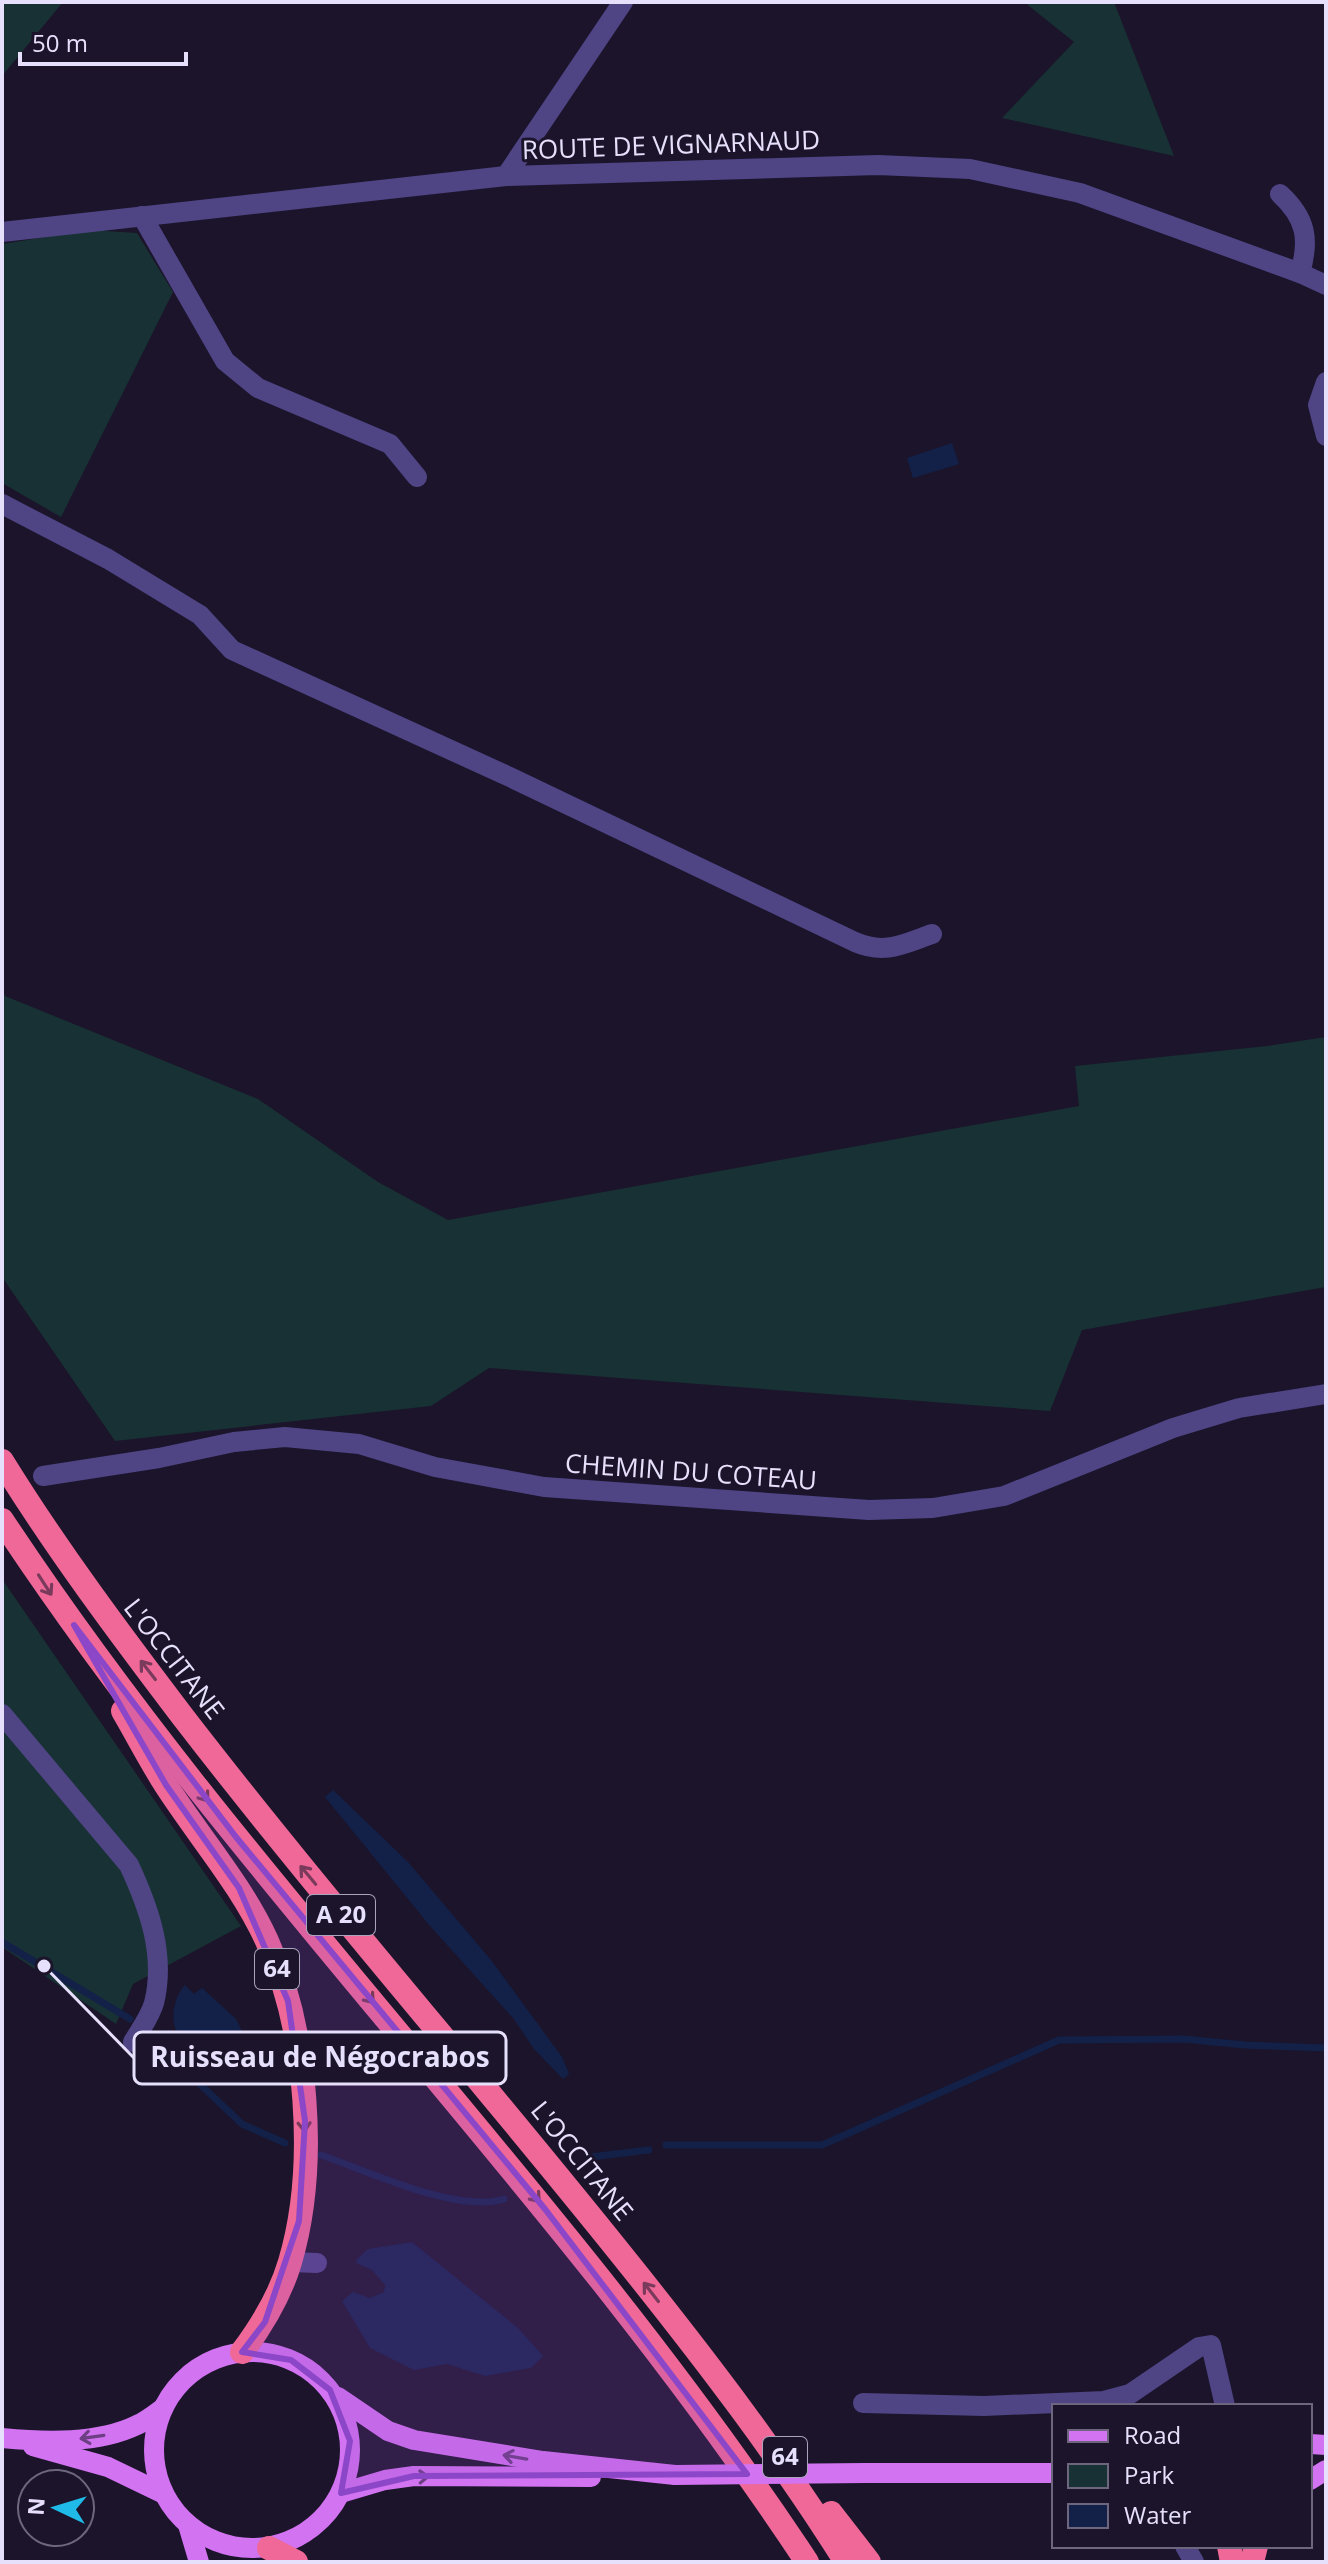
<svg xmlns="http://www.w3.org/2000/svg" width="1328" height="2564" font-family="'Open Sans',sans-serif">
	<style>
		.green { fill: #183134 }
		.water { fill: #132149 }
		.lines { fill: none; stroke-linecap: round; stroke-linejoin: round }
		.stream { stroke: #132149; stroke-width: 7 }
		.minor { stroke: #4f4484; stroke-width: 20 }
		.major { stroke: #d273f1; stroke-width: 20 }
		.highway { stroke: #ef6897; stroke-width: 24 }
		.major-bridge { stroke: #d273f1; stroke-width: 20 }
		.oneway { stroke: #7a3a5b }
		.oneway2 { stroke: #6d3f84 }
		.marked { fill: #8b47c8; fill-opacity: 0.2; stroke: #8b47c8; stroke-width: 6; stroke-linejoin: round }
		.labels { text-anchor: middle; stroke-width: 6; stroke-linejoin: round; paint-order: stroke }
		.shield { fill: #1b142a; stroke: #aaa3bd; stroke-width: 2 }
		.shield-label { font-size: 24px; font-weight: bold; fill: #e7e0fc }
		.street-label { font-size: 26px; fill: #e7e0fc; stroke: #1b142a }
		.leader { fill: none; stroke: #e7e0fc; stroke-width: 3 }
		.callout-dot { fill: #e7e0fc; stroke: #1b142a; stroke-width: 3 }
		.callout { fill: #1b142a; stroke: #e7e0fc; stroke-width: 3 }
		.callout-label { font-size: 28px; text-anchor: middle; font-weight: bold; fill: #e7e0fc }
	</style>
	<rect width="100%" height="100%" fill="#1b142a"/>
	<g class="green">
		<polygon points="2,2 63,2 2,76"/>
		<polygon points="1024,2 1114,2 1174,156 1002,118 1074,42"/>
		<polygon points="90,230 137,233 173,292 61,517 2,483 2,244"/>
		<polygon points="2,989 5,996 258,1099 378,1182 448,1220 1079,1106 1075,1066 1267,1046 1326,1037 1326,1287 1082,1330 1050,1411 489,1368 431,1406 115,1441 2,1277"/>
		<polygon points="2,1579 241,1926 133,1984 116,2024 2,1947"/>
	</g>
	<g class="water">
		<polygon points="952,443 959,464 913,478 907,458"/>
		<polygon points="333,1790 408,1862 491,1960 562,2057 569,2074 563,2079 534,2049 513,2018 430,1926 325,1797"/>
		<path d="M185 1985 194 1994 202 1988 236 2019 244 2035 252 2070 247 2079 239 2083 226 2081 176 2030C170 2016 175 1996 185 1985Z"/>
		<polygon points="412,2242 518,2328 543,2356 531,2368 485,2376 447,2364 414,2370 370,2348 342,2301 353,2292 370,2298 384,2292 385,2285 372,2270 356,2263 357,2259 368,2249"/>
	</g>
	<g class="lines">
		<g class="stream">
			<polyline points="2,1942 130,2019"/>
			<polyline points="149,2036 242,2124 285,2143"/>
			<polyline points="666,2145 822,2145 1059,2040 1184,2039 1245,2045 1326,2048"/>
			<path d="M321 2155C368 2171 457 2214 504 2199"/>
			<polyline points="590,2157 649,2150"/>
		</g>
		<g class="minor">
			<polyline points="506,176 623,2"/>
			<path d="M1280 194C1306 218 1310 239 1300 273"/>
			<polyline points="142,216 225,361 258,388 390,444 417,477"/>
			<polyline points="2,232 506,176 878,165 970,169 1080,193 1300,273 1326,285"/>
			<polyline points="1326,382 1318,405 1326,436"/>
			<path d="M2 504 108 559 200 615 232 650 512 778 855 942C885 955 903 944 932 934"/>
			<polyline points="43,1476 159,1458 234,1442 285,1437 359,1444 435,1467 544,1487 869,1510 933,1508 1004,1496 1173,1428 1239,1408 1326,1394"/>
			<path d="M2 1714 129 1865C149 1908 166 1955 154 2003 150 2017 140 2030 133 2042"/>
			<polyline points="290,2262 317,2263"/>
			<polyline points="863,2403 984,2406 1104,2401 1130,2394 1199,2347 1211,2345 1225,2406"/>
			<polyline points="1185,2546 1194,2562"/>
		</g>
		<g class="major">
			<circle cx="252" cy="2450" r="98"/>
			<polyline points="338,2397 388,2431 414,2440 543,2461 675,2475"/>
			<path d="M2 2438C45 2442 98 2444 137 2425 146 2421 155 2414 163 2408"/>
			<polyline points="1310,2444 1326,2445"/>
			<polyline points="33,2446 108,2467 164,2494"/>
			<polyline points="866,2473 1054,2473"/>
			<polyline points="1310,2480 1326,2470"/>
			<polyline points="341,2493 385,2480 414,2476 591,2477"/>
			<polyline points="188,2525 199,2562"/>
		</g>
		<g class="highway">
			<path d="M2 1461C57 1550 120 1634 183 1717 328 1905 485 2083 633 2269 708 2363 782 2460 846 2562"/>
			<path d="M2 1520C244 1887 565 2194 807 2562"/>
			<path d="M123 1711C137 1735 150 1760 165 1784 199 1837 241 1884 267 1941 308 2032 318 2167 290 2262 280 2296 263 2324 242 2352"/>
			<polyline points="831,2513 869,2562"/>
			<polyline points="1229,2546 1232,2562"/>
			<polyline points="269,2548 296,2562"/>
			<polyline points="1252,2562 1256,2546"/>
		</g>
		<polyline class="major-bridge" points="675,2475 866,2473"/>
	</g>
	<defs><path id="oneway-shaft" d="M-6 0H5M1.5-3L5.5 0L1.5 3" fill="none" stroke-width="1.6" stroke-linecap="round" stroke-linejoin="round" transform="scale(2)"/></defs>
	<g class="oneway">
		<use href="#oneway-shaft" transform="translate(45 1585) rotate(57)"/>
		<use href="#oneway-shaft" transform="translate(148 1670) rotate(-128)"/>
		<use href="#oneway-shaft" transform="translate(201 1792) rotate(53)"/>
		<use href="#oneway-shaft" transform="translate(308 1875) rotate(-130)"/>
		<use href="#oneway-shaft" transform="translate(366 1994) rotate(50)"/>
		<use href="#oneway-shaft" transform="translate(304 2120) rotate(88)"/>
		<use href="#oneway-shaft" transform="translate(532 2193) rotate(50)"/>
		<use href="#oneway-shaft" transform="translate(651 2292) rotate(-128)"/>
	</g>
	<g class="oneway2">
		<use href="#oneway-shaft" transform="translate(92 2437) rotate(172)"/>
		<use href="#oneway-shaft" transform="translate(515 2457) rotate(-170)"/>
		<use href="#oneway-shaft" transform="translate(417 2477) rotate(-2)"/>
	</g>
	<path class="marked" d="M74 1625 236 1837 545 2209 747 2474 414 2476 341 2493 350 2441 330 2390 291 2360 242 2352 265 2322 299 2221 305 2121 288 2001 239 1888 166 1785Z"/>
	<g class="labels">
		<g class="shield">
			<rect x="307" y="1895" width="68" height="40" rx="6"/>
			<rect x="255" y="1949" width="44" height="40" rx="6"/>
			<rect x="763" y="2437" width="44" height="40" rx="6"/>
		</g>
		<g class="shield-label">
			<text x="341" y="1923">A 20</text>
			<text x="277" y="1977">64</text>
			<text x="785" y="2465">64</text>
		</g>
		<g class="street-label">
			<text transform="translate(671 145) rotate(-2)" y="9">ROUTE DE VIGNARNAUD</text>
			<text transform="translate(691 1472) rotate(4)" y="9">CHEMIN DU COTEAU</text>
			<text transform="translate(174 1659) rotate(52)" y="9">L'OCCITANE</text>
			<text transform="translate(582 2161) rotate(51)" y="9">L'OCCITANE</text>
		</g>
	</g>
	<path class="leader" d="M44 1966L134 2058"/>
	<circle class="callout-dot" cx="44" cy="1966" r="8"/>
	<rect class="callout" x="134" y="2032" width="372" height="52" rx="8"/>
	<g class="callout-label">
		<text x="320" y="2067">Ruisseau de Négocrabos</text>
	</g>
	<rect width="1328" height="2564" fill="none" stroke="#e7e0fc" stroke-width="8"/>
	<rect x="1052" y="2404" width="260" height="144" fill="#1b142a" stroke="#6d667e" stroke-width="2"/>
	<rect x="1068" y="2430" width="40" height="12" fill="#d273f1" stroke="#6d667e" stroke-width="2"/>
	<text x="1124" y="2444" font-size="24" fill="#e7e0fc">Road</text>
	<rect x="1068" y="2464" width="40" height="24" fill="#183134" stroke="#6d667e" stroke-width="2"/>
	<text x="1124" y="2484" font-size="24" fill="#e7e0fc">Park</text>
	<rect x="1068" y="2504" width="40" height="24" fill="#132149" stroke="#6d667e" stroke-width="2"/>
	<text x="1124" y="2524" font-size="24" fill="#e7e0fc">Water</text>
	<g transform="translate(56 2508) rotate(274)"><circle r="38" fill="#1b142a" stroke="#6d667e" stroke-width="2"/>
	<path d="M0-6L14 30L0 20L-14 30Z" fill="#20bae8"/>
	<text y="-12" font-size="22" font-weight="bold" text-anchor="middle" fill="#e7e0fc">N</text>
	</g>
	<path d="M20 52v12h166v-12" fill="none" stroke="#e7e0fc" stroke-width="4"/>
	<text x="32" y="52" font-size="24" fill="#e7e0fc" stroke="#1b142a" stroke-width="6" paint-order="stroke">50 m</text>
</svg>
